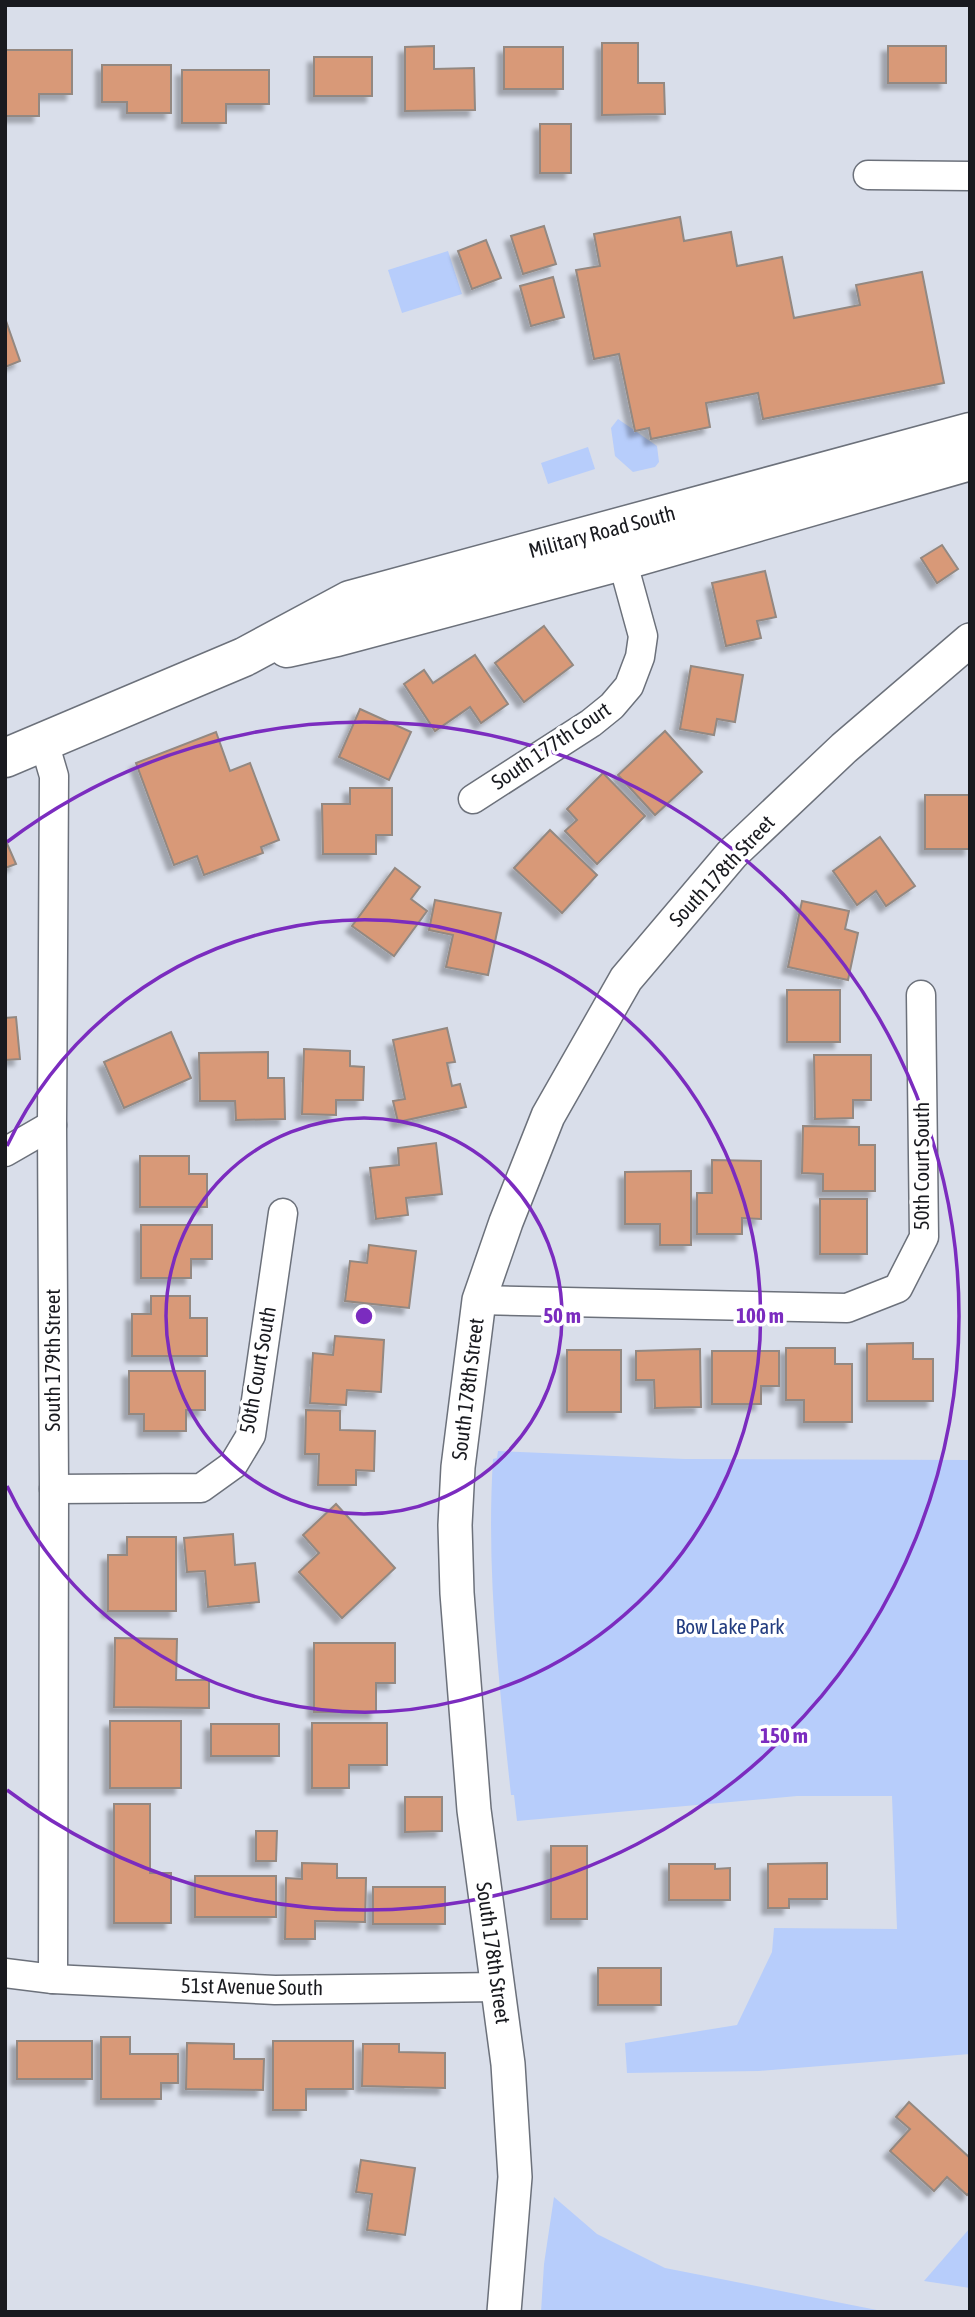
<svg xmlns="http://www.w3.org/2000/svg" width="975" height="2317" font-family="'Asap Condensed',sans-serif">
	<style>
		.green { fill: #b7cdfb }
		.building { fill: #d89978; stroke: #938881; stroke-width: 2; filter: url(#shadow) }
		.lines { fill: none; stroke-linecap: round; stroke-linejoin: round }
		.minor-casing { stroke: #6c717b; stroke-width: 31 }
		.tertiary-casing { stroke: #6c717b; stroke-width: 36 }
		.secondary-casing { stroke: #6c717b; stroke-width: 41 }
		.minor { stroke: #fff; stroke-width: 28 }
		.tertiary { stroke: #fff; stroke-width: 33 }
		.secondary { stroke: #fff; stroke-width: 38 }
		.ring { fill: none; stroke: #7b2cbf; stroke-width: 3.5 }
		.labels { text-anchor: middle; stroke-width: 7; stroke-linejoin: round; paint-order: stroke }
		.street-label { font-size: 21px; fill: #191a1f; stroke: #fff }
		.park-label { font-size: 21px; fill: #233d80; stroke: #fff }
		.centre { fill: #7b2cbf; stroke: #fff; stroke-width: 3.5 }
		.ring-label { font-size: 21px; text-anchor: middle; font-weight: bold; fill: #7b2cbf; stroke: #fff; stroke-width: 7; stroke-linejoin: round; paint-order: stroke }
	</style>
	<defs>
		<filter id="shadow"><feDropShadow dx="-6" dy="6" stdDeviation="2" flood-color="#0004"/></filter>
	</defs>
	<rect width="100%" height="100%" fill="#d9deea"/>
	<g class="green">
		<polygon points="448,251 462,294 402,313 388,270"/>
		<polygon points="618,419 657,446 659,462 655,467 633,472 615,456 611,428"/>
		<polygon points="588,447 595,469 548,484 541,463"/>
		<path d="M498 1451 685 1459 970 1460V2054L759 2071 627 2073 625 2043 737 2025 772 1952 774 1928 897 1929 892 1796H797L517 1821 514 1795H511C499 1682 486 1572 493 1459L497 1458Z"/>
		<polygon points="554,2197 597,2234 665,2268 887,2312 541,2312 544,2264"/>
		<polygon points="970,2228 970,2288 924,2281"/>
	</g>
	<g class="building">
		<polygon points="602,43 638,43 638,83 664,83 665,114 602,115"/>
		<polygon points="434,46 434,69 474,68 475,110 405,111 405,47"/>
		<rect x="888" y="46" width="58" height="37"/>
		<rect x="504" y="47" width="59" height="42"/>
		<polygon points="5,50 72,50 72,94 39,94 39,116 5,116"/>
		<rect x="314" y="57" width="58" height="39"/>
		<polygon points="102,65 171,65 171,113 127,113 127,102 102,102"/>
		<polygon points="182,70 269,70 269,104 226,104 226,123 182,123"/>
		<rect x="540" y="124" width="31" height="49"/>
		<polygon points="680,217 684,241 731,232 737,266 782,257 794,318 860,305 856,285 922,272 944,383 763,419 758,393 706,403 710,427 651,439 649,428 635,431 619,354 594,359 576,270 600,266 594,234"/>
		<polygon points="544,226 556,264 523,274 511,236"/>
		<polygon points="486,240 501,278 472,289 458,251"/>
		<polygon points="553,277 564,317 531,326 520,286"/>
		<polygon points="5,318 20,361 5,367"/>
		<polygon points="942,545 958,569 937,583 921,558"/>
		<polygon points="765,571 776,617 757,621 761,638 726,646 712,583"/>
		<polygon points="544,626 573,665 524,702 495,663"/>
		<polygon points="475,655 508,704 481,723 470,707 435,731 404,684 424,670 433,683"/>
		<polygon points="691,666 743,675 735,722 717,719 714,735 680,729"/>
		<polygon points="360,709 411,732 389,780 339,757"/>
		<polygon points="665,731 702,772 655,815 618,775"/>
		<polygon points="216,732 230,771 250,763 279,840 261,847 263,853 204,875 197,856 174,865 136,763"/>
		<polygon points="603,773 645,816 597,864 565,831 577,820 567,809"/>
		<polygon points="350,788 392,788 392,835 376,835 376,854 323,854 322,804 350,804"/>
		<rect x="925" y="795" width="45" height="54"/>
		<polygon points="550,830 597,875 562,913 514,868"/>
		<polygon points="880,837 915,886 886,906 876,891 857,905 833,871"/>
		<polygon points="5,839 16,864 5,868"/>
		<polygon points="395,868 420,887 411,899 427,911 394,956 352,926"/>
		<polygon points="435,900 501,913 488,975 446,967 453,935 429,930"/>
		<polygon points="802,901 849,911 845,929 858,933 848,980 788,967"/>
		<rect x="787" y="990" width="53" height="52"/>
		<polygon points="16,1017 20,1059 5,1060 5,1018"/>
		<polygon points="447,1028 455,1062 447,1063 452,1086 460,1084 466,1107 398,1122 393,1101 405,1099 393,1040"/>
		<polygon points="171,1032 191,1078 124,1108 104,1062"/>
		<polygon points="304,1049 350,1051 350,1066 364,1067 363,1100 336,1100 336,1115 302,1114"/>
		<polygon points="268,1052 268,1078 284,1078 285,1119 236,1120 235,1101 200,1101 199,1053"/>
		<polygon points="814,1055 871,1055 871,1100 853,1100 853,1118 815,1119"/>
		<polygon points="803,1126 859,1127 859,1145 875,1145 875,1191 823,1191 823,1174 802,1173"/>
		<polygon points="436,1143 442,1194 406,1198 408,1215 376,1219 370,1168 399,1165 398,1148"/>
		<polygon points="140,1156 189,1156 189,1174 207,1174 207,1207 140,1207"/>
		<polygon points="712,1160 761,1161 761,1219 742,1218 742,1234 697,1234 697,1193 712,1193"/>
		<polygon points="691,1171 691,1245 660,1245 660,1224 625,1224 625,1172"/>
		<rect x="820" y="1199" width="47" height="55"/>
		<polygon points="141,1225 212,1225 212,1259 191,1259 191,1278 141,1278"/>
		<polygon points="369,1245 416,1251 409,1308 345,1301 350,1261 367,1263"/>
		<polygon points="151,1296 190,1296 190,1318 207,1318 207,1356 132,1356 132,1314 151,1314"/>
		<polygon points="335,1336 384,1340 381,1392 347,1390 346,1405 310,1403 313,1353 333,1355"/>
		<polygon points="913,1343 913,1359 933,1359 933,1401 867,1401 867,1344"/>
		<polygon points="786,1348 835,1348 835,1364 852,1364 852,1422 804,1422 804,1400 786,1400"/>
		<polygon points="700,1349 701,1407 655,1408 654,1380 636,1380 636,1351"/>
		<rect x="567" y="1350" width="54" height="62"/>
		<polygon points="712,1351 779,1351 779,1386 761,1386 761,1404 712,1404"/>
		<polygon points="129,1371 205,1371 205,1410 186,1410 186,1431 144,1431 144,1414 129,1414"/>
		<polygon points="306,1410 340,1411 340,1430 375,1431 374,1471 356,1470 356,1485 318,1485 319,1454 305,1454"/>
		<polygon points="336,1504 395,1568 342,1618 299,1572 319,1553 303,1535"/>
		<polygon points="233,1534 235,1565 255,1563 259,1602 208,1607 205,1571 187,1572 184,1538"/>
		<polygon points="127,1537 176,1537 176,1611 108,1611 108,1555 127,1555"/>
		<polygon points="115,1638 177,1639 176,1680 209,1680 209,1708 114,1707"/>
		<polygon points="314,1643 395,1643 395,1683 376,1683 376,1712 314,1712"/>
		<rect x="110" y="1721" width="71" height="67"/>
		<polygon points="312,1723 387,1723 387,1765 349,1765 349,1788 312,1788"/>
		<rect x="211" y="1724" width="68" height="32"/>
		<polygon points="405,1797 442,1797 442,1831 405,1832"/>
		<polygon points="114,1804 150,1804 150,1873 171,1873 171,1923 114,1923"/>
		<polygon points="256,1831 277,1831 276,1861 256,1861"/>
		<rect x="551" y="1846" width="36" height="73"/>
		<polygon points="302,1863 337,1864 337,1878 366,1878 365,1922 315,1921 315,1939 285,1939 286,1878 302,1879"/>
		<polygon points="827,1863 827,1899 789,1899 789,1908 768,1908 768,1864"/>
		<polygon points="669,1864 715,1864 715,1869 730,1868 730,1900 669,1900"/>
		<rect x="195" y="1876" width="81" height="41"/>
		<rect x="373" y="1887" width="72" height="37"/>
		<rect x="598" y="1968" width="63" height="37"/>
		<polygon points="101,2037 130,2037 130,2054 178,2054 178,2083 161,2083 161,2099 101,2099"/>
		<rect x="17" y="2041" width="75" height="38"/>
		<polygon points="273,2041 353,2041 353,2089 306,2089 306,2110 273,2110"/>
		<polygon points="187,2043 234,2044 234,2059 264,2059 263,2090 186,2089"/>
		<polygon points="363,2044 399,2044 399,2052 445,2053 445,2088 362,2086"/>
		<polygon points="909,2102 970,2158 970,2192 967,2195 947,2177 934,2191 890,2151 910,2129 896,2117"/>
		<polygon points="361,2160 415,2168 405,2235 367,2230 372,2194 356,2192"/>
	</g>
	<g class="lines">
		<g class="minor-casing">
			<g id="minor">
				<polyline points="868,175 970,176"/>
				<polyline points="44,742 54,776 52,1125 54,1489 53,1979"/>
				<polyline points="473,799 591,723 612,706 629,686 640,657 643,636 618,545"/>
				<polyline points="5,1152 52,1125"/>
				<polyline points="479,1300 847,1308 898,1288 924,1237 921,995"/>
				<polyline points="54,1489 201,1488 233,1465 251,1435 283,1213"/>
				<polyline points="5,1973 53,1979 275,1990 499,1987"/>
			</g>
		</g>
		<g class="tertiary-casing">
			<polyline id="tertiary" points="504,2312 515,2177 508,2064 474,1810 457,1593 455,1525 458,1467 479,1300 506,1222 548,1116 626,979 732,854 844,748 970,640"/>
		</g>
		<g class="secondary-casing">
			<g id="secondary">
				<polyline points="287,648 337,637 622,561 970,461"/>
				<polyline points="5,758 244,657 350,600 970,432"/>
			</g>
		</g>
		<use href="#minor" class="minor"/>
		<use href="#tertiary" class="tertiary"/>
		<use href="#secondary" class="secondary"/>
	</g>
	<g class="ring">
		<circle cx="364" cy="1316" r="198"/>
		<path d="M7 1146A396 396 0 1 1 7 1486"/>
		<path d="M7 842A594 594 0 1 1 7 1790"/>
	</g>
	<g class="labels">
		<g class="street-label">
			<text transform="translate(602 532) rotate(-15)" y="7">Military Road South</text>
			<text transform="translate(551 746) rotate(-34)" y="7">South 177th Court</text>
			<text transform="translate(722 871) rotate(-47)" y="7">South 178th Street</text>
			<text transform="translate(922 1166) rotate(-90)" y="7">50th Court South</text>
			<text transform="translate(53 1360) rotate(-90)" y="7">South 179th Street</text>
			<text transform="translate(258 1370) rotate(-80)" y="7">50th Court South</text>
			<text transform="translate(468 1389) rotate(-83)" y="7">South 178th Street</text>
			<text transform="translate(493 1953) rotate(82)" y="7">South 178th Street</text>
			<text transform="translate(252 1987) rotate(1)" y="7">51st Avenue South</text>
		</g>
		<g class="park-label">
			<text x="730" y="1634">Bow Lake Park</text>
		</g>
	</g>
	<circle cx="364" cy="1316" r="10" class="centre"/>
	<g class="ring-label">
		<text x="562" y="1323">50 m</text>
		<text x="760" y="1323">100 m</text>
		<text x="784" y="1743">150 m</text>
	</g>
	<rect width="975" height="2317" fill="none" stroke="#191a1f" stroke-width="14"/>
</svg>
